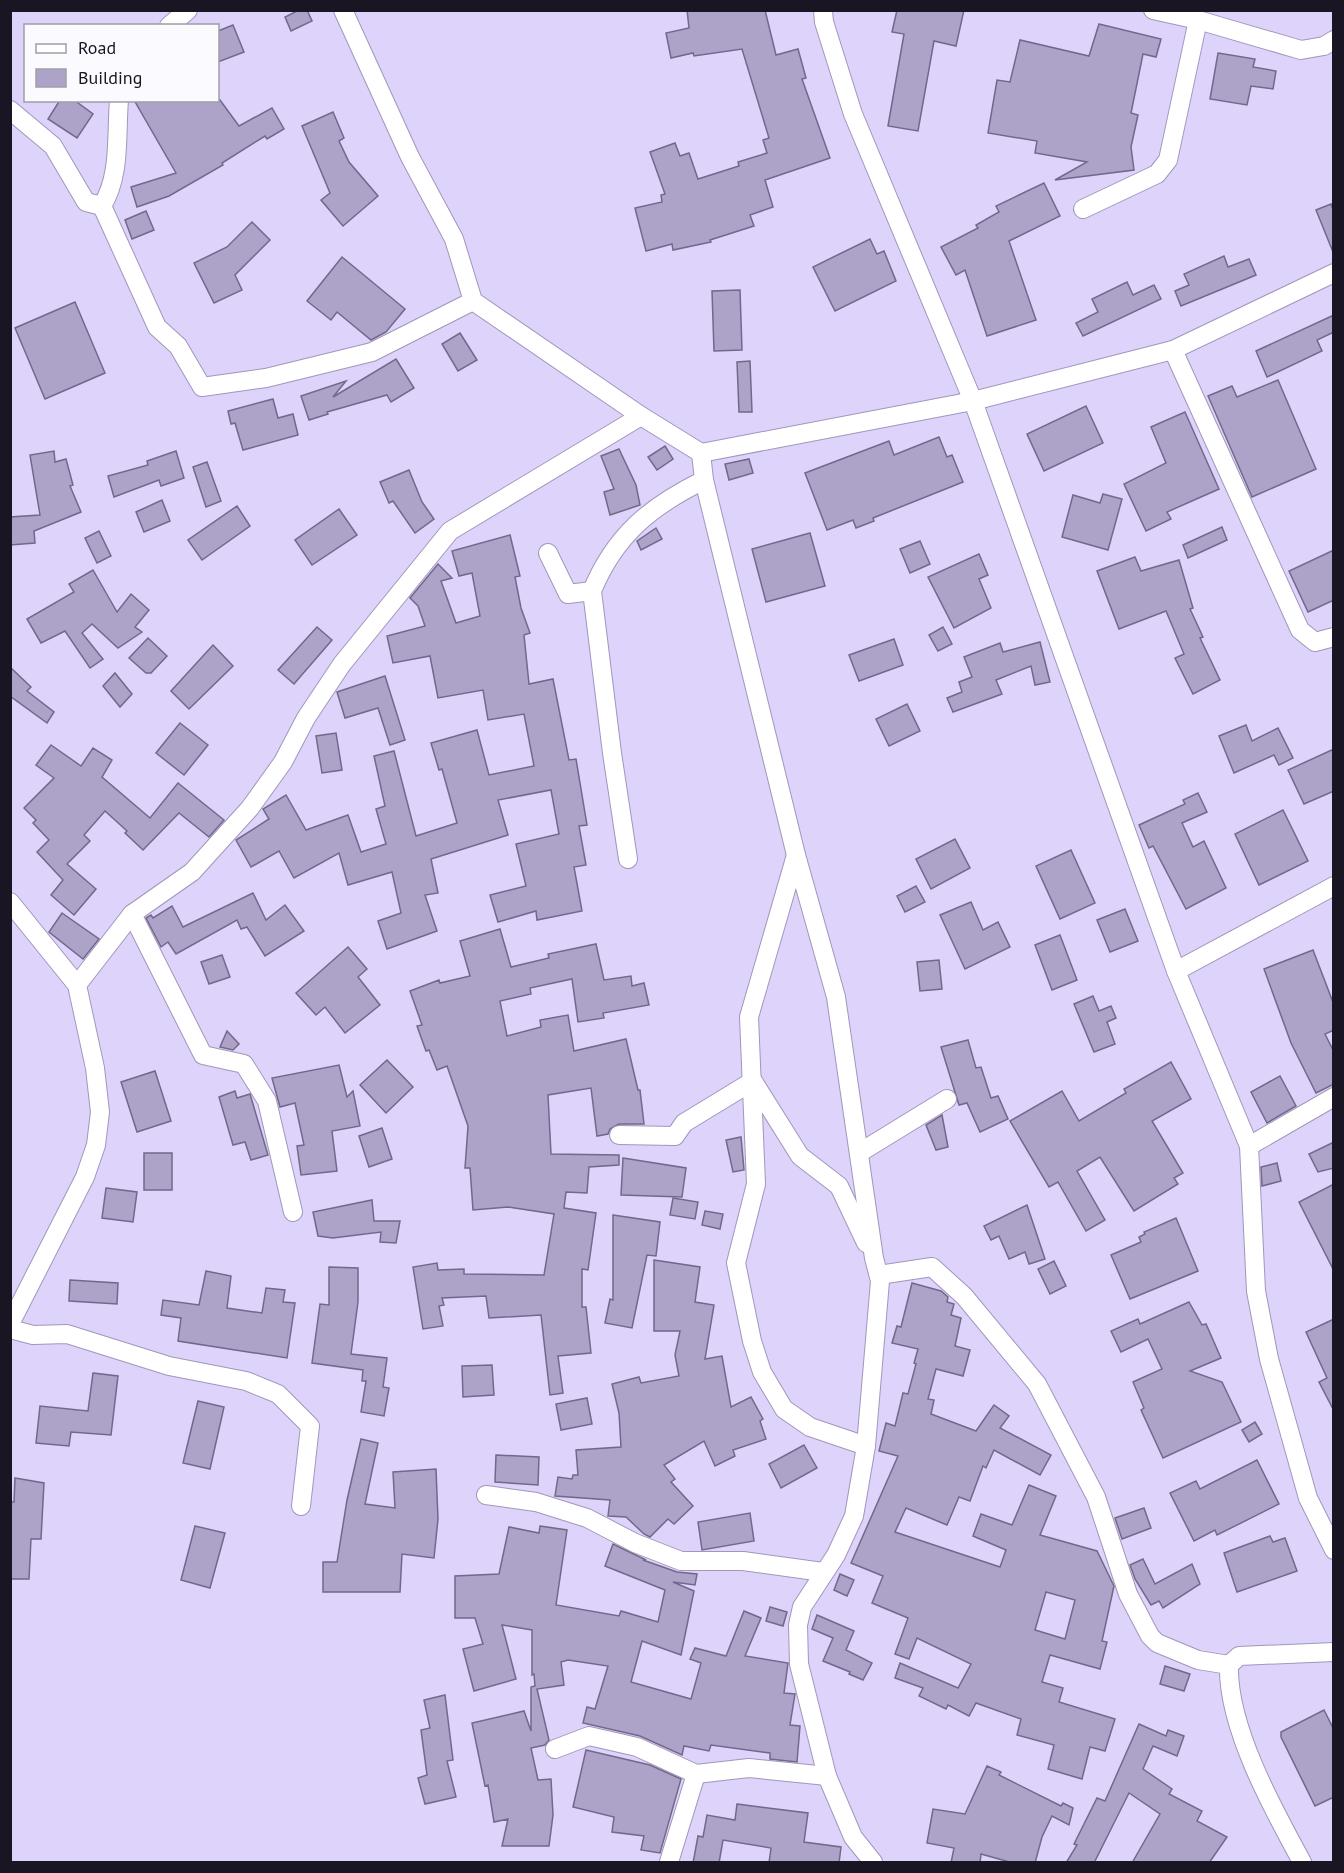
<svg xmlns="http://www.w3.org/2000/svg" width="1344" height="1873" font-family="'PT Sans',sans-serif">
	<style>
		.building { fill: #ada2c7; stroke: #73688b; stroke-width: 1.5; fill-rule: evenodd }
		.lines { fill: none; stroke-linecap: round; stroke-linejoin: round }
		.street-casing { stroke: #a196bb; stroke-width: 20 }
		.street { stroke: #fff; stroke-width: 18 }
	</style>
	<rect width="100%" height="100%" fill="#ded3fa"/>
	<g class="building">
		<polygon points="299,10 307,10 312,21 291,31 285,17"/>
		<polygon points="687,10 765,10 776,55 798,49 806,78 802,79 830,158 765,180 773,207 750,215 754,226 710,240 711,242 673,250 672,244 646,251 635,208 662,202 661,195 665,194 650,152 675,143 680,156 689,153 698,179 739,166 738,162 767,153 763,140 769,138 742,49 694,56 693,53 671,58 666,33 689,28"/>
		<polygon points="897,10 964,10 956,46 934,41 918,131 888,126 904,34 892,32"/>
		<polygon points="1099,24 1161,39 1156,57 1143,54 1131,113 1138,115 1131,147 1134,170 1055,180 1087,162 1035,153 1037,141 988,133 997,80 1010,82 1020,40 1089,56"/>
		<polygon points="233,25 244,52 218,62 218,31"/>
		<polygon points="1218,53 1255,59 1253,67 1276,71 1273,89 1251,86 1247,105 1210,99"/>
		<polygon points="60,100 74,100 93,114 77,138 48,119"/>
		<polygon points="134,100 220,100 239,126 272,108 284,129 267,139 265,136 222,163 223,165 169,196 137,207 131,187 176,173"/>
		<polygon points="333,112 344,138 339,141 349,162 378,196 343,226 321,200 330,193 302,126"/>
		<polygon points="1044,183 1060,216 1009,241 1036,320 987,336 965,270 956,275 941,247 978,228 976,225 999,212 996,206"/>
		<polygon points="1331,204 1334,212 1333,252 1316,210"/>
		<polygon points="146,211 154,230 132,239 125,220"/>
		<polygon points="252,222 270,240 235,275 242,290 214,303 194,263 227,247"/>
		<polygon points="870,239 877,254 884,251 896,281 835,311 813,267"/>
		<polygon points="1224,256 1228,267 1249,259 1256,275 1181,306 1175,291 1189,285 1184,274"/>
		<polygon points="342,257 405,309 386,332 371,340 337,312 331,320 307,301"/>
		<polygon points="1127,282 1133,295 1154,285 1161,299 1083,336 1076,323 1098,312 1092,299"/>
		<polygon points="740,290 742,350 714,351 712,291"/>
		<polygon points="75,302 105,373 45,399 15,328"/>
		<polygon points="1334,315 1334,332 1317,340 1322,351 1267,377 1256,351"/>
		<polygon points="460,333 477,360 458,371 442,344"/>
		<polygon points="396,359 414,388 391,402 387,395 327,412 328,414 309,420 301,396 346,381 333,397"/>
		<polygon points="750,361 752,412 739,412 737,362"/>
		<polygon points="1278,380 1316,469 1252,497 1208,396 1232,386 1237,397"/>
		<polygon points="273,399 278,418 293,414 298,435 243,450 235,423 231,424 228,411"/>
		<polygon points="1086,406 1103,443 1044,471 1027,434"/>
		<polygon points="1185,412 1219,489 1167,512 1171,519 1146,531 1124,484 1166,463 1151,427"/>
		<polygon points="939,437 947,457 952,455 963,482 873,518 874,521 856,528 853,520 827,530 805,473 889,441 894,455"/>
		<polygon points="665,446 673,459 657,470 648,457"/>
		<polygon points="619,449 636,485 640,505 610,515 604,492 614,489 601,456"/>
		<polygon points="54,451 55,462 66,459 73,485 70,486 81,512 34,531 35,543 10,545 10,517 40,515 30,455"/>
		<polygon points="176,451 184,478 161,486 159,480 114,497 108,476 148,465 147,461"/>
		<polygon points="749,459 753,473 729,480 725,464"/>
		<polygon points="207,462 221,501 206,507 193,467"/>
		<polygon points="409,470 422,502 434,519 415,533 393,501 389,503 380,482"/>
		<polygon points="1103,494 1122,499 1108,550 1062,537 1073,495 1100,503"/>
		<polygon points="162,500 170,521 144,532 136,512"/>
		<polygon points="237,506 250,526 202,560 188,540"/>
		<polygon points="339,509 357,535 312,565 295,540"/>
		<polygon points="1222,527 1227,540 1188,558 1183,545"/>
		<polygon points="656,528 662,539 641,550 637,541"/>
		<polygon points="99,531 111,556 97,563 85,538"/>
		<polygon points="810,533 825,586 766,602 752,549"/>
		<polygon points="510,535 520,576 515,577 521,608 530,633 524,635 529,684 553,679 569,760 576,759 587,825 579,826 586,865 574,867 582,911 537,920 536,911 498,922 490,895 526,886 516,844 559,834 551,790 498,800 508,835 431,859 438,893 425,895 437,931 387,949 378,921 401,913 392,872 348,885 339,853 294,878 279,851 251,867 236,840 269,819 263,809 286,795 306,830 348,815 361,852 386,844 376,809 385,806 374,756 394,751 416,836 457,823 442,769 439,770 431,743 477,730 489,775 534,766 524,714 488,720 483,690 438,698 430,656 393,663 387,636 425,626 418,606 410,598 438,564 452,578 441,581 456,623 480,616 472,573 459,576 452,551"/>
		<polygon points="920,541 930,564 910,573 900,549"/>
		<polygon points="1334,550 1334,600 1308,612 1289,571"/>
		<polygon points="979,554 988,575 979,579 991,608 954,628 928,577"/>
		<polygon points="1135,557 1141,571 1179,560 1193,608 1190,609 1203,637 1200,638 1220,680 1193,694 1175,658 1184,654 1166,611 1119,629 1097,571"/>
		<polygon points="93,570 117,612 131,594 149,610 135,627 142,632 118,648 92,624 82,633 103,659 90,668 65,631 41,643 27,619 74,592 69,584"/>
		<polygon points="317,627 332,640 294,684 278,670"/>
		<polygon points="943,627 952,644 938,651 929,635"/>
		<polygon points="148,638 167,656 151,673 146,673 129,658"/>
		<polygon points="894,639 903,665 859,681 849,655"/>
		<polygon points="1040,642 1050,682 1035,685 1031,666 996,680 1002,694 953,712 947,698 962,692 959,682 972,677 964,657 1000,643 1003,652"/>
		<polygon points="213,645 233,666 189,709 171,691"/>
		<polygon points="10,667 31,687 27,691 54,712 47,723 10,696"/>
		<polygon points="115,673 132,694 120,707 103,686"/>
		<polygon points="385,676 405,740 390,745 378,708 345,718 337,692"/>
		<polygon points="907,704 920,731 889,746 876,719"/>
		<polygon points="180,723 208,745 184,775 156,753"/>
		<polygon points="1246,725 1252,741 1278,728 1293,758 1279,765 1274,755 1234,773 1219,736"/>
		<polygon points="336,733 342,770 322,773 316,736"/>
		<polygon points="51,745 81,766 93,748 112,760 102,777 150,818 178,783 224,820 209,837 179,813 143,850 125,833 127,831 105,811 84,835 90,841 67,864 96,889 74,915 51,895 63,880 37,852 49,840 33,823 36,820 24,808 54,778 36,765"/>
		<polygon points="1334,749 1334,791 1304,804 1288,770"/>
		<polygon points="1198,793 1207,812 1182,823 1193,847 1204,841 1226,888 1186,909 1153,846 1149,848 1139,825 1185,804 1183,800"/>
		<polygon points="1283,810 1308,861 1259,885 1235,834"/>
		<polygon points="955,839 970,868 931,889 916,859"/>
		<polygon points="1071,850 1095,903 1060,919 1036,866"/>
		<polygon points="916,886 925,902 905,912 897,896"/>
		<polygon points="253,893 266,920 285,905 304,931 265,956 247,927 241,929 237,920 176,954 168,942 161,947 146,918 151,915 153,918 172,906 183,927"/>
		<polygon points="971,902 983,930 998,922 1010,947 965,969 940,915"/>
		<polygon points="1125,909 1138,941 1110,952 1097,920"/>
		<polygon points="62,913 99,939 83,959 49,932"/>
		<polygon points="500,929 511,967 549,958 548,954 596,944 604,980 631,976 632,986 644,983 649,1005 603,1013 604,1018 578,1022 572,979 530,988 531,994 500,1001 507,1036 541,1027 540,1020 568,1015 574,1051 626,1039 638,1090 640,1090 644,1124 619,1124 610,1129 608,1134 597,1136 591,1088 548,1095 551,1154 619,1155 619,1165 589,1167 587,1193 566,1192 564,1208 596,1213 588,1270 582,1269 582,1307 586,1307 591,1353 558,1356 563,1393 550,1395 541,1315 489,1318 486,1296 442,1298 444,1305 439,1306 443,1326 423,1329 413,1267 437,1263 438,1270 464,1269 464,1274 544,1275 554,1214 508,1207 473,1210 470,1168 465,1168 468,1126 447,1066 437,1070 429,1050 426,1051 417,1026 422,1025 410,991 439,980 440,983 470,976 460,941"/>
		<polygon points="1060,935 1077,980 1052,990 1035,945"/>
		<polygon points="348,947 367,969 358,977 380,1005 345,1033 325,1007 316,1015 296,993"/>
		<polygon points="1313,950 1334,1005 1334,1030 1325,1034 1334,1052 1334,1084 1316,1093 1291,1043 1264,969"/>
		<polygon points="222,955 230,977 209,984 201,962"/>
		<polygon points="939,960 942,989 920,991 917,962"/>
		<polygon points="1093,996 1099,1011 1111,1006 1116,1018 1107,1022 1115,1044 1094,1052 1074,1004"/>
		<polygon points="227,1031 239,1044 233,1050 220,1047"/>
		<polygon points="968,1040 976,1068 981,1067 991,1098 998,1096 1008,1119 980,1132 967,1103 959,1105 941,1047"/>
		<polygon points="387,1060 413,1087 386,1113 360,1085"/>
		<polygon points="1171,1062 1191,1099 1152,1121 1183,1173 1174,1178 1178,1184 1134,1211 1100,1157 1077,1171 1105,1220 1086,1231 1058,1182 1049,1187 1010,1121 1062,1091 1079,1121 1126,1093 1124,1089"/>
		<polygon points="339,1065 347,1097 353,1091 360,1126 332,1131 337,1171 301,1175 297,1146 304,1145 295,1103 280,1107 272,1078"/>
		<polygon points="155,1071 171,1121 137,1132 121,1082"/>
		<polygon points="1280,1076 1296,1106 1267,1123 1251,1092"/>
		<polygon points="235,1091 237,1098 250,1094 268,1155 251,1160 245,1142 233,1145 219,1097"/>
		<polygon points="942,1115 948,1147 936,1150 926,1125"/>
		<polygon points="382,1128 392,1159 369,1167 359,1136"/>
		<polygon points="741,1137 744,1170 733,1172 726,1140"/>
		<polygon points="1334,1142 1334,1168 1318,1172 1309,1154"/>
		<rect x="144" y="1153" width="28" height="37"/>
		<polygon points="623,1158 686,1168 682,1197 621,1195"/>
		<polygon points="1277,1163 1281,1181 1262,1186 1261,1167"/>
		<polygon points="1334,1184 1334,1271 1299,1202"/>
		<polygon points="106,1188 137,1192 133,1222 102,1218"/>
		<polygon points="673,1198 698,1202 695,1219 670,1215"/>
		<polygon points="372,1200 374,1221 400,1221 396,1243 380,1242 381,1232 333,1238 318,1236 313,1212"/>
		<polygon points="1027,1205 1045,1259 1029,1264 1025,1252 1009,1259 999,1236 991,1240 984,1226"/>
		<polygon points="705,1211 723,1214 720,1229 702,1225"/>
		<polygon points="613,1215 660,1222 656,1256 647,1255 632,1328 605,1323 610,1299 613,1300"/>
		<polygon points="1176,1218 1198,1271 1130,1299 1111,1255 1141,1242 1139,1237 1145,1234 1144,1232"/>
		<polygon points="654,1260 700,1267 695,1302 714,1305 705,1359 722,1356 731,1407 751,1397 763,1419 760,1421 766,1439 733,1450 735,1456 715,1466 704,1441 664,1465 675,1479 671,1482 693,1506 674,1524 668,1519 650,1537 644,1534 626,1517 608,1516 610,1500 555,1496 558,1477 572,1479 573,1475 578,1475 576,1450 621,1447 619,1413 612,1384 639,1377 641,1383 679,1376 675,1355 680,1331 654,1331"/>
		<polygon points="1054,1261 1066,1286 1050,1294 1038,1269"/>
		<polygon points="329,1267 358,1268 358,1302 351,1354 387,1358 383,1387 389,1388 384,1416 361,1412 366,1381 362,1381 363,1370 312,1363 320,1304 329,1305"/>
		<polygon points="206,1271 231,1276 227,1308 262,1313 266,1288 285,1290 283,1302 295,1303 287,1358 178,1341 181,1318 161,1315 163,1300 199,1305"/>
		<polygon points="70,1280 118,1283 117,1304 69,1301"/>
		<path d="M912 1283 941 1291 948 1297 947 1302 954 1304 951 1315 961 1318 955 1346 970 1350 963 1376 936 1369 928 1399 934 1400 931 1414 976 1431 994 1405 1009 1416 1000 1428 1051 1455 1040 1475 994 1450 986 1468 983 1466 970 1501 959 1497 947 1525 906 1508 895 1532 1000 1567 1006 1550 973 1536 981 1514 1012 1525 1029 1485 1056 1496 1040 1535 1097 1551 1114 1586 1102 1641 1107 1642 1100 1669 1050 1655 1042 1682 1063 1688 1059 1702 1115 1719 1105 1751 1090 1747 1082 1779 1048 1769 1054 1745 1017 1735 1021 1719 976 1703 969 1716 948 1705 946 1709 919 1696 923 1688 895 1678 900 1663 958 1688 971 1664 917 1638 909 1659 895 1654 908 1618 872 1603 883 1576 851 1563 898 1456 879 1451 886 1423 895 1426 903 1393 908 1394 916 1364 914 1363 918 1349 892 1343 897 1326 901 1327ZM1046 1592 1075 1600 1065 1639 1035 1630Z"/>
		<polygon points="1189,1302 1202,1325 1206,1324 1221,1358 1190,1371 1222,1382 1241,1422 1163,1458 1141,1410 1144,1408 1133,1382 1162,1369 1148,1339 1121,1352 1111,1331 1138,1319 1140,1324"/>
		<polygon points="1334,1319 1334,1411 1319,1382 1327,1378 1306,1332"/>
		<polygon points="492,1365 494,1395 463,1397 462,1366"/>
		<polygon points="93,1373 118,1376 111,1435 71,1432 69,1446 36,1443 40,1406 88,1411"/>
		<polygon points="587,1398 592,1424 561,1430 556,1404"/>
		<polygon points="198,1401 224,1407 210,1469 183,1463"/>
		<polygon points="1255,1422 1262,1434 1249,1442 1242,1430"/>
		<polygon points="361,1439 378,1443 365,1504 395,1508 393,1472 436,1469 438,1519 434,1558 402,1554 400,1592 323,1592 323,1562 337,1562 347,1500"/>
		<polygon points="804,1445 817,1468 781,1488 769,1464"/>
		<polygon points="496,1455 539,1457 538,1485 495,1482"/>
		<polygon points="1257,1460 1279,1504 1217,1535 1215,1530 1194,1541 1170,1493 1196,1481 1200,1489"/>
		<polygon points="15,1478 44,1483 41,1539 31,1539 29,1579 10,1579 10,1502 14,1502"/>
		<polygon points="1144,1508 1151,1528 1122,1539 1115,1518"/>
		<polygon points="750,1513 754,1541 702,1550 698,1522"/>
		<polygon points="195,1526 225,1533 210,1588 181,1580"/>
		<polygon points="540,1526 567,1530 556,1605 619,1616 621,1611 658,1622 665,1590 605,1566 613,1544 646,1560 643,1560 677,1572 697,1574 695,1585 673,1582 694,1591 681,1655 642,1641 631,1682 691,1699 701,1663 690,1659 695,1648 726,1656 744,1611 761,1618 745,1656 788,1663 784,1693 795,1694 790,1725 800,1726 797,1762 770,1759 770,1753 711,1745 709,1751 684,1746 682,1755 640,1736 583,1723 587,1707 595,1709 608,1666 568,1660 561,1662 564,1685 537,1689 549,1740 545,1745 531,1748 538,1780 551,1779 553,1815 549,1846 502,1846 508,1819 494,1822 488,1785 485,1786 472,1723 524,1711 531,1731 531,1687 535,1686 534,1674 532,1675 532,1630 502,1625 516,1679 474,1691 463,1649 483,1644 475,1618 455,1618 455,1576 499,1574 509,1527 539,1533"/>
		<polygon points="1270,1536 1273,1542 1285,1538 1297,1571 1237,1592 1224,1553"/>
		<polygon points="1143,1559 1155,1584 1192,1564 1200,1584 1163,1608 1159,1601 1151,1605 1135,1579 1130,1565"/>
		<polygon points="840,1574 854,1580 847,1596 834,1590"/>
		<polygon points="770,1607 787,1612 783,1626 766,1621"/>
		<polygon points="817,1615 854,1631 846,1650 872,1663 863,1680 849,1674 850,1672 823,1661 833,1638 812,1629"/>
		<polygon points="1165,1666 1190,1674 1184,1691 1160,1684"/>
		<polygon points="445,1695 453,1760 447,1761 456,1797 425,1804 418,1778 427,1775 421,1730 430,1728 424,1700"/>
		<polygon points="1324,1710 1334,1730 1334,1797 1315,1806 1281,1737 1281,1732"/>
		<polygon points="1139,1724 1166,1736 1168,1730 1184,1736 1177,1756 1153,1746 1143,1769 1172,1789 1169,1794 1202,1811 1197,1821 1227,1837 1209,1863 1132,1863 1160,1814 1129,1793 1094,1863 1066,1863 1077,1845 1074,1844 1097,1798 1105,1801"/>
		<polygon points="586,1750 650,1765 681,1779 660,1853 641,1850 644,1836 612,1832 614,1817 573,1807"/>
		<polygon points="987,1766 1001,1772 999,1775 1061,1806 1063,1803 1073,1808 1069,1825 1052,1816 1042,1837 1035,1863 1013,1863 981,1854 980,1863 951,1863 954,1848 927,1843 933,1809 965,1814"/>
		<polygon points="737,1804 808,1813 804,1842 841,1847 839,1863 769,1863 771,1848 723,1840 719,1863 693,1863 698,1836 703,1837 707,1815 735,1820"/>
	</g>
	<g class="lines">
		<g class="street-casing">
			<g id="street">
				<polyline points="343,10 410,157 454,239 473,301 641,416 701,453 973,401 1173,350 1334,273"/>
				<polyline points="823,10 824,22 853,114 973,401 1176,971 1249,1146 1256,1291 1269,1359 1308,1498 1334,1550"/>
				<polyline points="1153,10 1198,20 1301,50 1324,46 1334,40"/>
				<polyline points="169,26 188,10"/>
				<polyline points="10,110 53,146 86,202 102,206"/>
				<polyline points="102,206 157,327 178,346 202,387 266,378 372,352 473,301"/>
				<path d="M102 206C121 175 116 136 119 100"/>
				<polyline points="1083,209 1157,174 1168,160 1198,20"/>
				<polyline points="1173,350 1300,630 1315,642 1334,637"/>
				<polyline points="701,453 704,480 796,855 836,997 874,1258 880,1281 866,1446 854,1516 836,1555 802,1607 798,1625 799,1664 827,1776 853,1837 873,1862"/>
				<polyline points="548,553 568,594 592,591"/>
				<polyline points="796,855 749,1017 756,1184 736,1263 752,1341 762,1372 784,1409 810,1427 866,1446"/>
				<path d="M628 859 612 753 592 591C615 535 651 506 704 480"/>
				<polyline points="10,902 77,985 95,1068 100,1112 96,1145 85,1177 10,1324"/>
				<polyline points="132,914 203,1055 244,1064 267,1101 293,1212"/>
				<polyline points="1176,971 1334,886"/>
				<polyline points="77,985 132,914 192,872 250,808 283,762 306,718 342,664 450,531 641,416"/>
				<polyline points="619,1135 675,1136 684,1123 753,1081 800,1156 839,1186 866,1243"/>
				<polyline points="1249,1146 1334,1097"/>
				<polyline points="859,1153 947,1099"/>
				<polyline points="879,1275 932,1267 964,1296 1037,1384 1096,1497 1128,1594 1150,1636 1157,1643 1198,1660 1229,1665"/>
				<polyline points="10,1329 33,1335 67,1334 169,1366 246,1381 278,1394 310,1426 301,1506"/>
				<polyline points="486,1495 536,1502 587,1518 635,1543 681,1561 743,1561 823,1572"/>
				<polyline points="555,1749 589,1736 637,1747 696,1774 749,1768 827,1776"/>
				<polyline points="669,1862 696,1774"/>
				<path d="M1302 1862C1273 1809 1227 1726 1229 1665L1239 1656 1334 1652"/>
			</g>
		</g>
		<use href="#street" class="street"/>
	</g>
	<rect width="1344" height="1873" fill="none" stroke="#191522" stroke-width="24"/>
	<rect x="24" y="24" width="195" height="78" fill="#fbfafe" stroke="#a19ea6" stroke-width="1.5"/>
	<rect x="36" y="44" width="30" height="9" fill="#ffffff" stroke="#a19ea6" stroke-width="1.5"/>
	<text x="78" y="54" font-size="18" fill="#191522">Road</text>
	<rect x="36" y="69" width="30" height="18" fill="#ada2c7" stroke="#a19ea6" stroke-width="1.5"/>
	<text x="78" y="84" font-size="18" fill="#191522">Building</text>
</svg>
